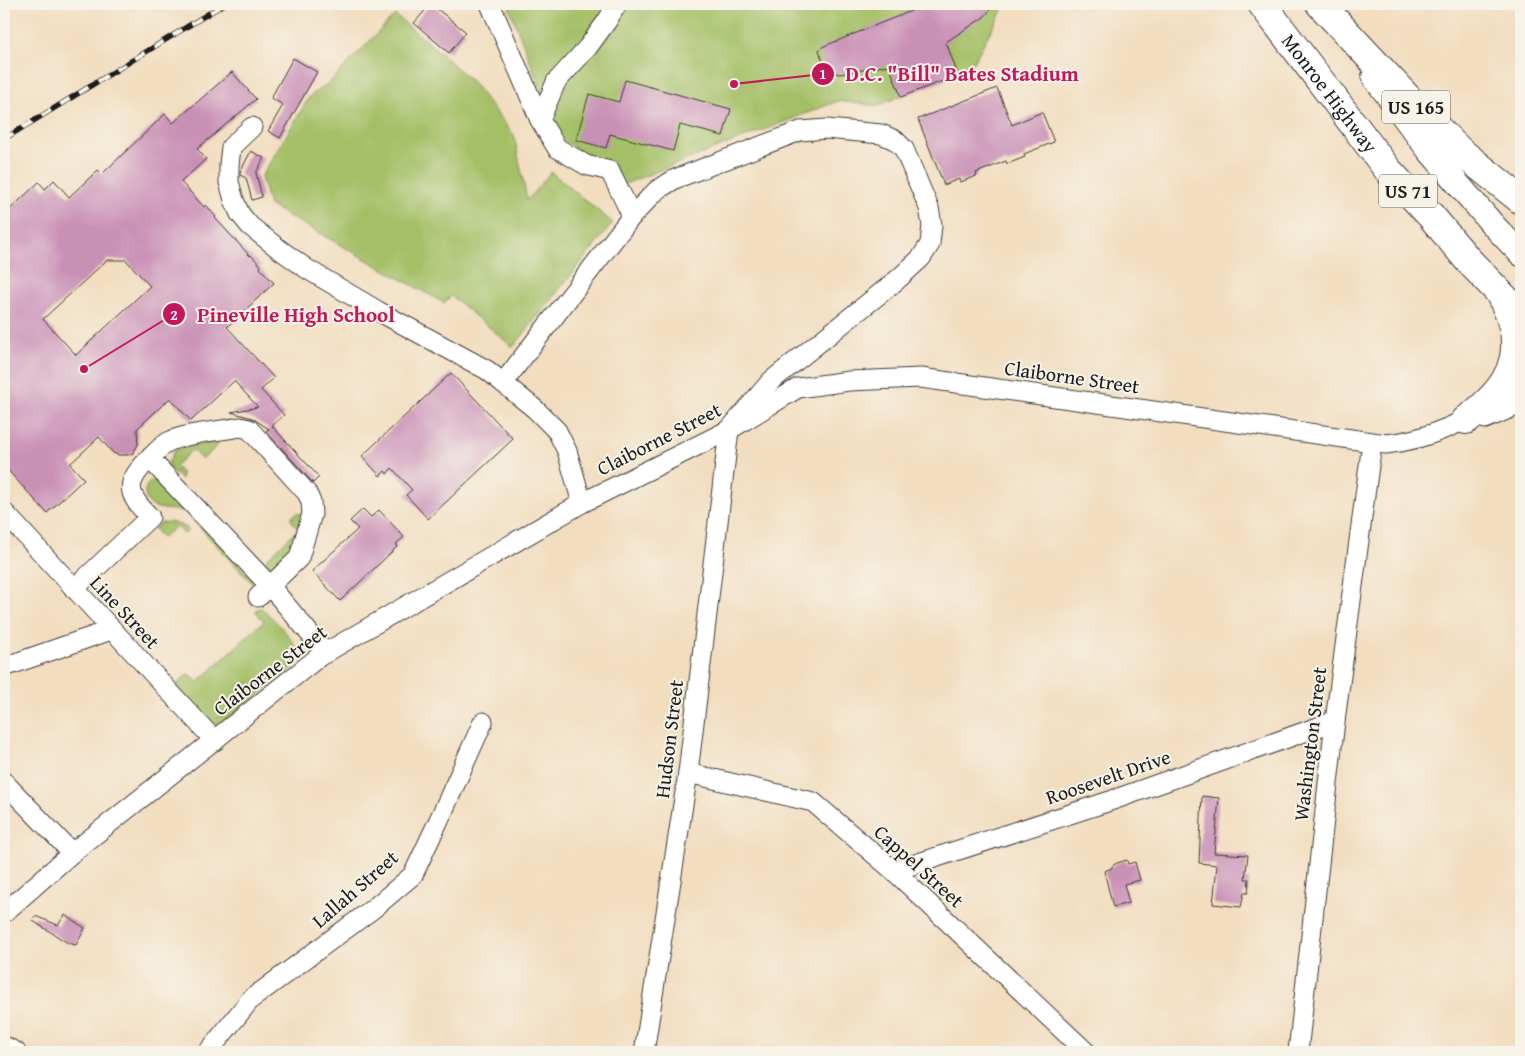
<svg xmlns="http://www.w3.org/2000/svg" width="1525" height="1056" font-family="'Gentium Book Plus',serif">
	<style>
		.green { fill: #a4bf66; stroke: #606e41 }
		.building { fill: #c990b6; fill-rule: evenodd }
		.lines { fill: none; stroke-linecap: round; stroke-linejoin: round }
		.minor-casing { stroke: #3c3934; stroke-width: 21 }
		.major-casing { stroke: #3c3934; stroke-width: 26 }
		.highway-casing { stroke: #3c3934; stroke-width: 30 }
		.minor { stroke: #fff; stroke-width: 19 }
		.major { stroke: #fff; stroke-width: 24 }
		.highway { stroke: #fff; stroke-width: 28 }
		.rail-casing { stroke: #1c1c1c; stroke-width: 5.5 }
		.rail { stroke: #f7f3e8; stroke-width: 4; stroke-dasharray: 11; stroke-linecap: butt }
		.labels { text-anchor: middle; stroke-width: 4; stroke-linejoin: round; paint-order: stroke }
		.shield { fill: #f7f3e8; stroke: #5e5c59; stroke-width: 1 }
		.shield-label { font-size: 19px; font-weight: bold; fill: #1c1c1c }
		.street-label { font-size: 20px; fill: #1c1c1c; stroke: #f7f3e8 }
		.leader { fill: none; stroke: #c2185b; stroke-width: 2 }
		.callout-dot { fill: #c2185b; stroke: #f7f3e8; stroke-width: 2 }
		.mark-label { font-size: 15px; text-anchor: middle; font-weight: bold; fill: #fff }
		.callout-label { font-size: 21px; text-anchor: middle; font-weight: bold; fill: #c2185b; stroke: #f7f3e8; stroke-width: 4; stroke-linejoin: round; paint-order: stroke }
	</style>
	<rect width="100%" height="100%" fill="#f7f3e8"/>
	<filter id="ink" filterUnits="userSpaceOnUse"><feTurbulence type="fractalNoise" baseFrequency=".02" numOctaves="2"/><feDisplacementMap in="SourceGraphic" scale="10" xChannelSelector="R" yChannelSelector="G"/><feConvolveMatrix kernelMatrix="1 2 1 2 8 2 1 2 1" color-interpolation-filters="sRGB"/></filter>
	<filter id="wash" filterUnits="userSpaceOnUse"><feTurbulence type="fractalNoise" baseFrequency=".0096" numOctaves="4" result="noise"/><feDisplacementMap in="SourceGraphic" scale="20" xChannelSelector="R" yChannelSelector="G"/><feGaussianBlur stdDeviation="1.12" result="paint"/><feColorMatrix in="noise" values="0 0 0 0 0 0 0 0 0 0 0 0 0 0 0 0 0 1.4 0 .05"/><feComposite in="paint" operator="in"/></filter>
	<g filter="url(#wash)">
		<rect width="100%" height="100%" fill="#f2ddbf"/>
		<g class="green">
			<polygon points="508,4 1006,4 971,66 877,106 838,101 622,185 612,162 591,158 559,137"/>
			<polygon points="395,15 443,55 472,82 514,135 527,200 551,172 613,223 513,347 451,296 444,303 269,205 261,177 310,96 330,82"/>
			<polygon points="217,441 218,445 202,460 192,450 175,466 182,474 181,479 171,471 168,464 173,453 176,450"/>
			<path d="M154 480H161L258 585H254L185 512C171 507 146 514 145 492 145 486 149 482 154 480Z"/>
			<polygon points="297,513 303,515 294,549 268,576 252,555 256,554 264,562 298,529 291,520 292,517"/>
			<polygon points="170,522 181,525 187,528 187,532 184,534 177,526 162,538 154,528 161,523"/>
			<path d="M261 608C271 616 296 640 297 652 297 658 295 663 292 668L223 723 214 725 208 723 176 685 189 674 198 682 264 621 256 612 257 609Z"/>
		</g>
		<g id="blocks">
			<g class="building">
				<polygon points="431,4 466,32 449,53 414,23"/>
				<polygon points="928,4 995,4 984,17 946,42 958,75 901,97 889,65 840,74 831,72 824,65 819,50 822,47"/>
				<polygon points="293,58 317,72 280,138 268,131 283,105 271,98"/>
				<path d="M232 72 256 99 197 149 206 159 181 182 204 207 206 205 216 217 215 218 250 256 251 255 261 266 260 268 274 283 227 327 274 378 261 390 284 415 272 426 319 477 313 483 266 431 269 429 252 418 231 412 258 407 234 381 191 421 170 398 137 429 138 445 133 453 128 455H118L113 453 99 437 70 464 84 479 47 513 4 466V215L39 182 45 189 54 180 69 197 98 170 102 174 165 114 173 123ZM107 260H126L150 286 76 355 43 319Z"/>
				<polygon points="625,80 731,109 723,136 680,125 673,151 610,134 606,148 576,140 589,94 619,102"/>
				<polygon points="997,88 1012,125 1042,112 1054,142 1024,154 1025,157 1007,164 1006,161 976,173 977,176 960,182 959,179 944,185 918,119"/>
				<polygon points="251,151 264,158 256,173 262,197 252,200 246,178 240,175 240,172"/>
				<polygon points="451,373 513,439 428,519 406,495 412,490 392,468 387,474 385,471 380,476 362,456"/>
				<polygon points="363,509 371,517 379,510 404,537 396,544 398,546 340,601 312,571 358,529 350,521"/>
				<polygon points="1202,796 1219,798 1214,853 1248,855 1245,879 1249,879 1248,893 1244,893 1241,907 1213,904 1217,865 1199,863"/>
				<polygon points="1127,860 1128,864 1135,862 1140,880 1124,884 1129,903 1113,907 1104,871 1112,868 1112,866 1117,863"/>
				<polygon points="65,915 85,928 76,945 68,943 33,921 35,916 58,925"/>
			</g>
		</g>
	</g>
	<g filter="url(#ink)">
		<use href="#blocks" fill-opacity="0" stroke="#3c3934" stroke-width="1"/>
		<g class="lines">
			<g class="minor-casing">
				<g id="minor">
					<polyline points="490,4 540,120 557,148 586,165 610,171 632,216"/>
					<polyline points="540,120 556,82 588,47 607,21 617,4"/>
					<polyline points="252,127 231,147 229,165 229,182 234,200 240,214 250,226 279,249 307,269 378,311 487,370 535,409 557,431 567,451 582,503"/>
					<polyline points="503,383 632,216 657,190 675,179 800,131 827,129 881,134 895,140 904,149 929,208 932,225 930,244 921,258 897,280 771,381 729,430 688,773 644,1052"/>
					<polyline points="1485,419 1521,404"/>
					<polyline points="149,458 270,586 258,597"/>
					<polyline points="4,512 215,741"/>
					<path d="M74 589 150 517C127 494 124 484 148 460 154 454 161 446 168 442 185 433 220 431 240 427L249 429 307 493 311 502 312 514 299 558 270 586 326 653"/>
					<polyline points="4,667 111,630"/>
					<polyline points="688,773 813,802 894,871 1086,1052"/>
					<polyline points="4,782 72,853"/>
					<polyline points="894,871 1113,800 1335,721"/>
					<path d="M4 913 72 853 320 656 582 503 729 430 798 388 849 381 921 378 1386 444C1439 439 1477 413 1521 388"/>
					<polyline points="4,1046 16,1052"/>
					<polyline points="208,1052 251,999 374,908 413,875 444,809 483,722"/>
					<polyline points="1298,1052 1335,721 1372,443"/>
				</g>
			</g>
			<g class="major-casing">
				<polyline id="major" points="1374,77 1428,149 1494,226 1521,254"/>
			</g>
			<g class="highway-casing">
				<g id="highway">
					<path id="s1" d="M1262 4 1388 170 1431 216 1468 260 1521 315"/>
					<polyline points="1320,4 1418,109 1460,151 1521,200"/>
					<path d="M1466 420C1498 396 1523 369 1513 326 1510 316 1507 306 1501 297"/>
				</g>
			</g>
			<use href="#minor" class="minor"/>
			<use href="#major" class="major"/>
			<use href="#highway" class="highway"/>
			<g class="rail-casing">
				<polyline id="rail" points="4,139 224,4"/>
			</g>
			<use href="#rail" class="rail"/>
		</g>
	</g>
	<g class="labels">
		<g class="shield">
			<rect x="1382" y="90.5" width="68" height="33" rx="4"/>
			<rect x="1379" y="174.5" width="58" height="33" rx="4"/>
		</g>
		<g class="shield-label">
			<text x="1416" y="114">US 165</text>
			<text x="1408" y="198">US 71</text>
		</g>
		<g class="street-label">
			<text dy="7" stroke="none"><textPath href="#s1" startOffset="112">Monroe Highway</textPath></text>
			<text transform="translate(1072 377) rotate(8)" y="7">Claiborne Street</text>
			<text transform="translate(659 439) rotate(-27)" y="7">Claiborne Street</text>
			<text transform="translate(125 612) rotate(47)" y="7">Line Street</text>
			<text transform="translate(270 670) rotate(-37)" y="7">Claiborne Street</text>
			<text transform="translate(669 739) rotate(-83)" y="7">Hudson Street</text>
			<text transform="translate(1310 744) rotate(-83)" y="7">Washington Street</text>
			<text transform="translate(1108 777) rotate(-19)" y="7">Roosevelt Drive</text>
			<text transform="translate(919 866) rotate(42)" y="7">Cappel Street</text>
			<text transform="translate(355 889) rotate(-41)" y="7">Lallah Street</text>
		</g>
	</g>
	<path class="leader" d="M734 84L823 74M84 369L174 314"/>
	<g class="callout-dot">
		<circle cx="734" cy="84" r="5"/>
		<circle cx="84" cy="369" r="5"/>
		<circle cx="823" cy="74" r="12"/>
		<circle cx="174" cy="314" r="12"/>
	</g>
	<g class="mark-label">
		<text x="823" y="79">1</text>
		<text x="174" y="320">2</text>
	</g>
	<g class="callout-label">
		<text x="962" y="81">D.C. "Bill" Bates Stadium</text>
		<text x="296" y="322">Pineville High School</text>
	</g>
	<rect width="1525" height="1056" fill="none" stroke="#f7f3e8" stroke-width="20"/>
</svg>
